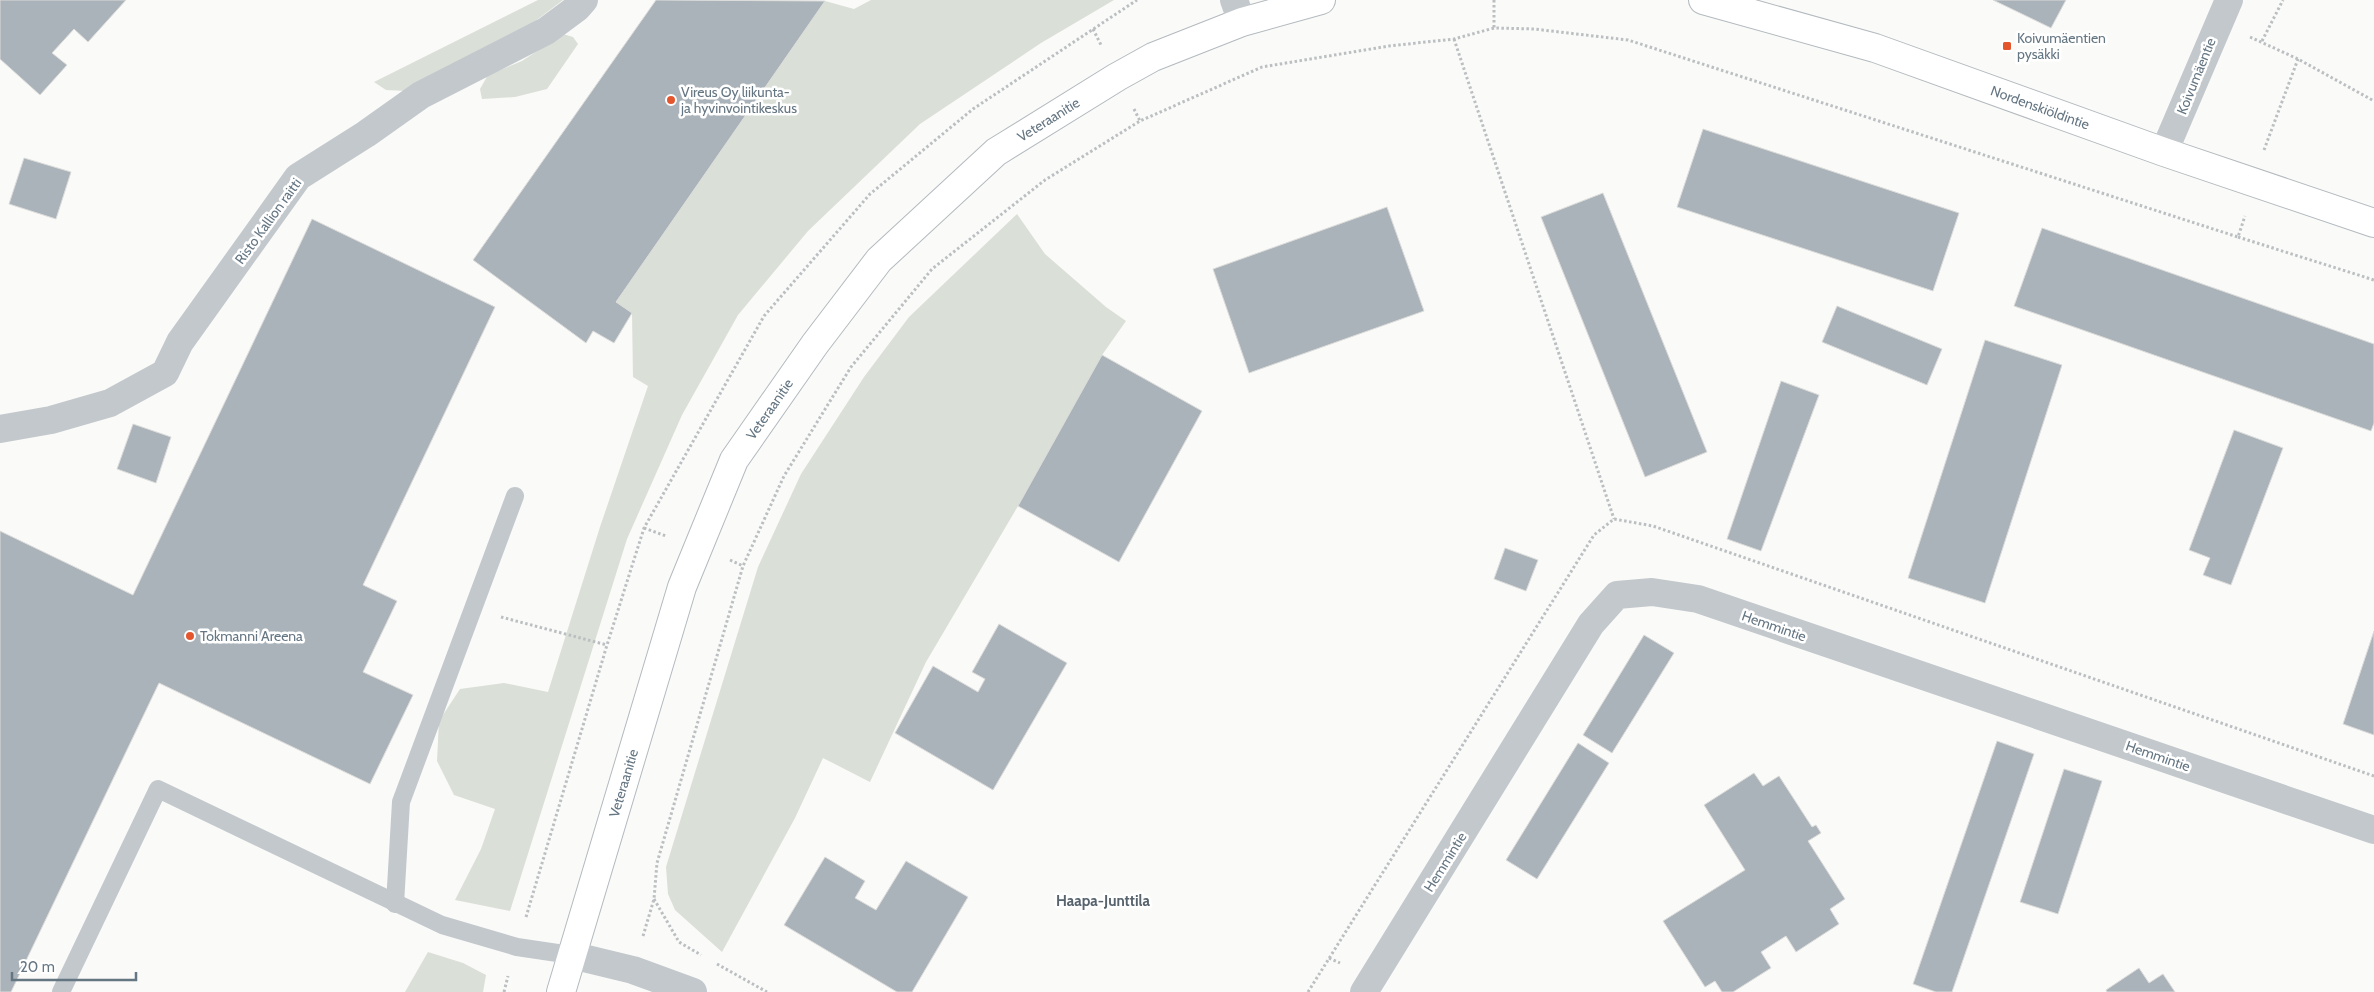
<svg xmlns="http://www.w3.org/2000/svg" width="2374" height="992" font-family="Cabin,sans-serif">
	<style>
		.green { fill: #dadfd7 }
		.building { fill: #aab3b9; stroke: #dcdcda }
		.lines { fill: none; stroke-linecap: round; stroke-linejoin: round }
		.secondary-casing { stroke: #b3babf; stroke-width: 30 }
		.path { stroke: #bbbfc2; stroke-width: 3; stroke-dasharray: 2.5 2.5; stroke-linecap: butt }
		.service { stroke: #c3c8cc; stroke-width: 18 }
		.minor { stroke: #c3c8cc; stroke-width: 28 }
		.tertiary { stroke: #c3c8cc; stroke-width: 28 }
		.secondary { stroke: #fff; stroke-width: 28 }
		.poi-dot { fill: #e4572e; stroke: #fff; stroke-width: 2 }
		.labels { text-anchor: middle; stroke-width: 5; stroke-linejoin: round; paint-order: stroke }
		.poi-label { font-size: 14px; fill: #657683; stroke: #fff; text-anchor: start }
		.street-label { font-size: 14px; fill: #657683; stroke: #fff }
		.neighbourhood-label { font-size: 15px; font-weight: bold; fill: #57646e; stroke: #fff }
	</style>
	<rect width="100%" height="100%" fill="#fafaf8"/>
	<g class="green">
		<polygon points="538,0 563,0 530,25 407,91 386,90 374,82"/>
		<polygon points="871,0 1114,0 1041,43 920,124 808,231 738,315 682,415 627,539 510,911 455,900 481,849 495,809 454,795 437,761 439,721 460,689 504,683 548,692 600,527 648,386 633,377 632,313 616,302 825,1 854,9"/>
		<polygon points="563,34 573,37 578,44 547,89 515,97 482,99 480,89 488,75 522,61"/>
		<polygon points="1017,214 1045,254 1106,307 1126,321 1102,355 1018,506 926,662 870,782 823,758 795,818 722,952 675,910 668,894 666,867 758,567 801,474 864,377 909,317"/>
		<polygon points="428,952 463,963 486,975 483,992 405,992"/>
	</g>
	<g class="building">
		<polygon points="0,0 126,0 88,42 74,29 52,53 67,65 40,95 0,59"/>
		<polygon points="656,0 825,1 616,302 632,313 614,343 593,331 586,343 473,260"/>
		<polygon points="1993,0 2066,0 2051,28"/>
		<polygon points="1703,129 1959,213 1933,291 1677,207"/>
		<polygon points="24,158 71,172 56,219 9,204"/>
		<polygon points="1603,193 1707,452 1645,477 1541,217"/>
		<polygon points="1387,207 1424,311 1249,373 1213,269"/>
		<polygon points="312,219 495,307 363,585 397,601 363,672 413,695 370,784 159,683 11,992 0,992 0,531 133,595"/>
		<polygon points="2042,228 2374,344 2374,423 2371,431 2014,306"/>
		<polygon points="1837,306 1942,349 1927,385 1822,342"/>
		<polygon points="1985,340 2062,365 1985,603 1908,578"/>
		<polygon points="1102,355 1202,411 1119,562 1018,506"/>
		<polygon points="1781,381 1819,395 1761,551 1727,539"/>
		<polygon points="133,424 171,437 156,483 117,469"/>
		<polygon points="2234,430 2283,448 2231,585 2203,575 2210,558 2189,550"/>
		<polygon points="1505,548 1538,560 1526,591 1494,579"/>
		<polygon points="999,624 1067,663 993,790 895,733 933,666 978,692 985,679 972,672"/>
		<polygon points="2374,631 2374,735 2343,724"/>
		<polygon points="1644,635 1674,653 1612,753 1583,735"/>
		<polygon points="1997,741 2034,754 1952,992 1936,992 1913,984"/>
		<polygon points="1578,743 1609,763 1537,879 1506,860"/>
		<polygon points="2064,769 2102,781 2058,914 2020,902"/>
		<polygon points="1754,773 1763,786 1779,776 1812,827 1816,825 1821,833 1808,841 1845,899 1830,909 1839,924 1796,952 1786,936 1761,952 1771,968 1733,992 1722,992 1715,981 1705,987 1663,921 1745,870 1704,805"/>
		<polygon points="825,857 865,881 855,898 876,910 906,861 968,897 912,992 897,992 784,925"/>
		<polygon points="2139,968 2149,983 2163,974 2175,992 2107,992 2106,990"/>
	</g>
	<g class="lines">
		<g class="secondary-casing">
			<g id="secondary">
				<path id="s1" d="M1703 0 1875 48 2164 152 2374 223"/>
				<path id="s2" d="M561 992 682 587 734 460 815 344 879 260 996 152 1117 77 1153 57 1242 22 1321 0"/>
			</g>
		</g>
		<g class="path">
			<polyline points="1494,0 1494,28"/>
			<polyline points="1093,29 1101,45"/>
			<polyline points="2250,37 2298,59 2374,101"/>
			<polyline points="1454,39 1614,519"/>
			<polyline points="2262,41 2283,0"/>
			<polyline points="1134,109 1140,121"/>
			<polyline points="2264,150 2298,59"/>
			<polyline points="2238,237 2374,280"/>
			<polyline points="644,528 666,536"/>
			<polyline points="730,560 743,566"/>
			<polyline points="501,617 607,645"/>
			<polyline points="654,899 679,942 701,955"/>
			<polyline points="526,917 607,645 644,528 764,316 870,194 973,109 1137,0"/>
			<polyline points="643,936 654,899 657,863 743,566 784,476 851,367 932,269 1045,180 1140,121 1262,67 1389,46 1454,39 1494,28 1534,29 1628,40 2238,237 2245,216"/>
			<polyline points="1329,958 1340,963"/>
			<polyline points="717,964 767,992"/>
			<polyline points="504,992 508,976"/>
			<polyline points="1308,992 1594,535 1614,519 1653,526 2374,776"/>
		</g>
		<g class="service">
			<polyline points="395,904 401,802 515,496"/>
			<polyline points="61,992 158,789 442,925 517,947 571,955"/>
		</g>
		<g class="minor">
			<polyline points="2164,152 2229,0"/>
			<polyline points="0,429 51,420 110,403 165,373 180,342 298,177 366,134 421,95 546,31 577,8 584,0"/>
			<polyline points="571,955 633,970 693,992"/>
			<polyline points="1364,992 1591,624 1617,595 1652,592 1698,599 2374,830"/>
		</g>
		<polyline class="tertiary" points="1234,0 1242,22"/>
		<use href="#secondary" class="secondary"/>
	</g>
	<g class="poi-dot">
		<rect x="2002" y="41" width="10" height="10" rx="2.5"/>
		<circle cx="671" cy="100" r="5"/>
		<circle cx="190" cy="636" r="5"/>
	</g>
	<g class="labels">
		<g class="poi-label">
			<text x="2017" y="43">Koivumäentien<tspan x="2017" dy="16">pysäkki</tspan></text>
			<text x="681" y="97">Vireus Oy liikunta-<tspan x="681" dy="16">ja hyvinvointikeskus</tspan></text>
			<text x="200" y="641">Tokmanni Areena</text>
		</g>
		<g class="street-label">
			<text transform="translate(2196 76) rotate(-68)" y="5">Koivumäentie</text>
			<text dy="5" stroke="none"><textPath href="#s1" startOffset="354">Nordenskiöldintie</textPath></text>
			<text dy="5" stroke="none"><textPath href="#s2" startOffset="1028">Veteraanitie</textPath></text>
			<text transform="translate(268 221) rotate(-54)" y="5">Risto Kallion raitti</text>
			<text dy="5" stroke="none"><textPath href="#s2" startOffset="622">Veteraanitie</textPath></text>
			<text transform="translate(1774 626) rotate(19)" y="5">Hemmintie</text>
			<text transform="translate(2158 756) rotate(19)" y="5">Hemmintie</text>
			<text dy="5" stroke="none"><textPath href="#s2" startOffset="218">Veteraanitie</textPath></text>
			<text transform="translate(1445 862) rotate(-58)" y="5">Hemmintie</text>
		</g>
		<g class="neighbourhood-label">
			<text x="1103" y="906">Haapa-Junttila</text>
		</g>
	</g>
	<path d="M12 972v8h124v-8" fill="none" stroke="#657683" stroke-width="2.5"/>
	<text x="20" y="972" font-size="15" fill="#657683" stroke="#ffffff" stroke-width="4" paint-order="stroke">20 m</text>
</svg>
